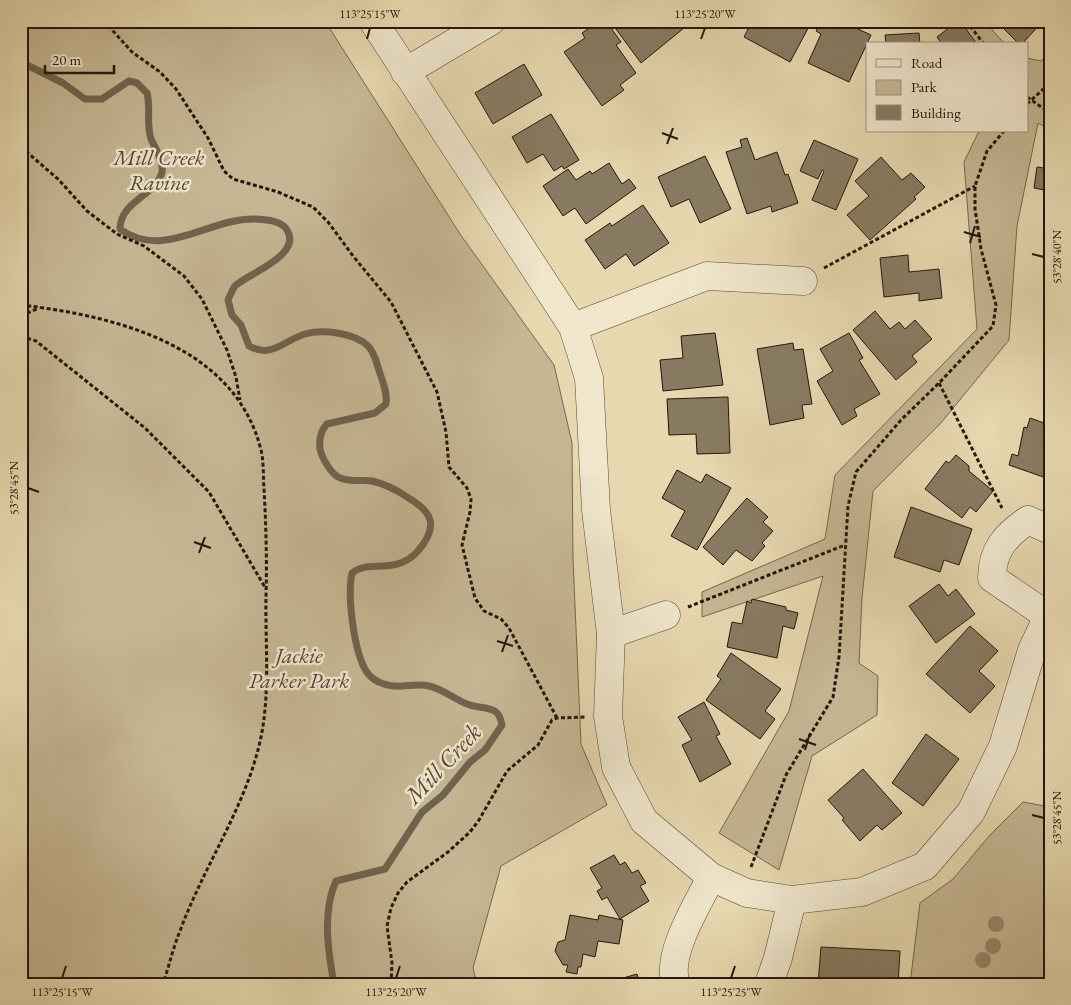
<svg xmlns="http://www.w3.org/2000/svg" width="1071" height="1005" font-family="'EB Garamond',serif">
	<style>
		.green { fill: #c6b794; stroke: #746750 }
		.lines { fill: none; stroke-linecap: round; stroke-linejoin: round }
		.stream { stroke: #70634e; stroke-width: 7 }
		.building { fill: #887b62; stroke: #22170d }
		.minor-casing { stroke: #534736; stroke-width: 29 }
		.path { stroke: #22170d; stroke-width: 3; stroke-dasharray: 4 2.5; stroke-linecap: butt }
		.minor { stroke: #efe6cc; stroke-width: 28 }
		.tree { fill: #96886d }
		.ticks { fill: none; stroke: #22170d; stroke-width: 2 }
		.labels { text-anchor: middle; stroke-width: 5; stroke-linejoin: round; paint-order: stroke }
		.park-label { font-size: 22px; font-style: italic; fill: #534736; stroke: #efe6cc }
		.water-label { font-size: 24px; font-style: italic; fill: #564a38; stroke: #efe6cc }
		.neatline { fill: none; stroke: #22170d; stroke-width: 2 }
		.ticks-label { font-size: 12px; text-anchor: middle; fill: #22170d }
	</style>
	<rect width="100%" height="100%" fill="#e7d8b0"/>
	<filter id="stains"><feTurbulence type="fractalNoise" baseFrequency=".004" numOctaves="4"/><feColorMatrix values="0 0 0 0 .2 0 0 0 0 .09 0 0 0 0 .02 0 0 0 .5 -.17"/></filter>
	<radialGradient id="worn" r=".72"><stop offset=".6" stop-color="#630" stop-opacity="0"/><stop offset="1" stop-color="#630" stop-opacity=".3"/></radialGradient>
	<g class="green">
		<polygon points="21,21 325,21 460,234 554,365 572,443 573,559 581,744 607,805 501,866 473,968 477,984 21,984"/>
		<polygon points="956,21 984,21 1005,44 975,44"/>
		<polygon points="1050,53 1050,130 1038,123 1017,226 1009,340 940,424 873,491 862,598 859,663 878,676 877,715 812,756 779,870 719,833 789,711 823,576 702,617 702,592 825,539 835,475 977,329 964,162 979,131 1027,131 1027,58 1041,61"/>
		<polygon points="1023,802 1050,807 1050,984 910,984 920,903 953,879 990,835"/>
	</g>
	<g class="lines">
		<path class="stream" d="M21 62 63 83 85 99H102L129 81 137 83 147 93C151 108 146 124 151 139 155 148 164 161 162 172 156 196 120 201 120 229 164 261 210 217 256 219 266 220 281 220 287 230 303 255 247 274 235 286 232 290 230 296 228 300L232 315 241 325 249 346C272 359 284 340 305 334 323 329 355 333 368 346 373 351 376 360 378 367 381 378 388 392 386 404L375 413 327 424C321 430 319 439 320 449 322 458 330 472 338 477 349 483 361 479 372 481 385 484 397 490 407 497 433 512 439 526 418 551 396 576 367 559 352 573 347 596 354 651 366 671 370 677 377 682 384 684 399 690 414 682 429 686 444 689 456 701 470 705 478 708 490 707 496 712 500 715 501 720 502 725L485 750 470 762 443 795 422 812 385 869 336 881C322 912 328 951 334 984"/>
	</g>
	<g class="building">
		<polygon points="599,21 606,21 621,42 616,45 636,73 620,85 624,90 602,106 564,52 585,38 582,33"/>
		<polygon points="610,21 678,21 684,28 641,63"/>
		<polygon points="752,21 812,21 790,62 744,37"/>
		<polygon points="820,21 849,21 847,24 871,35 849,82 808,63 821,34 816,31"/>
		<polygon points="958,21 960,21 977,44 942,44 937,37"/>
		<polygon points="996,21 1043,21 1022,44 1019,44"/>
		<polygon points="919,33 920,44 886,44 885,35"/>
		<polygon points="524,64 542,95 493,124 475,93"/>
		<polygon points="551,114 579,160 564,169 562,166 554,171 543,154 527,163 512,137"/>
		<polygon points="747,138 755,160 777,152 785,175 788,174 798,203 772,212 771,206 747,214 726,152 742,147 740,140"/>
		<polygon points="814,140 858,159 836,210 812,200 824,171 822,170 818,179 800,171"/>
		<polygon points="705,156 731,209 700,223 689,199 671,207 658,177"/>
		<polygon points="881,157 902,180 911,173 925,187 914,197 916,199 870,240 847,215 869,196 855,181"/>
		<polygon points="609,163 622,184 629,179 636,188 586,224 575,208 563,216 543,186 568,169 576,180 590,171 592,174"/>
		<polygon points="1037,167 1050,169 1050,191 1034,188"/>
		<polygon points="643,205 669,243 634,266 626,254 605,269 585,240 610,223 612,226"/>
		<polygon points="1050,222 1050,276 1048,276 1044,223"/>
		<polygon points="908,255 909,272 939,269 942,298 919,301 919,293 884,297 880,258"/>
		<polygon points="875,311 890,329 899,322 905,329 915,320 932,339 912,356 917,362 896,380 853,330"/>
		<polygon points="715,333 723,385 663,391 660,360 683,358 681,336"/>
		<polygon points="849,333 863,358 859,360 880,394 854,409 857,416 842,425 817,381 833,371 820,349"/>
		<polygon points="793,343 794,350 803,349 812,404 802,405 804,418 770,425 757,349"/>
		<polygon points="728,397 730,453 697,454 696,434 669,435 667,399"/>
		<polygon points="1030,418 1050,425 1049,479 1009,465 1012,454 1018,456 1024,427 1027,428"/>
		<polygon points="956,455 969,466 969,471 993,491 976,512 970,507 962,518 925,489 946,461 949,463"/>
		<polygon points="677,470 701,483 706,474 731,488 697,550 671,536 685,511 662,498"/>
		<polygon points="747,498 768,517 763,522 773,531 762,543 765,546 752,561 736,550 723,565 703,547"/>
		<polygon points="911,507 972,529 959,565 944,560 940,572 894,557"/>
		<polygon points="939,584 948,596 956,589 975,614 936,643 909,606"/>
		<polygon points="752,599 786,607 786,610 798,613 794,629 783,626 777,658 727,647 732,622 742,624 747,601 751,603"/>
		<polygon points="970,626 998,651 979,671 995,686 970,713 926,674"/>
		<polygon points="731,653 781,689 765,711 775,719 760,739 706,700 721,679 717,676"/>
		<polygon points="704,702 720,734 716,736 731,764 700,782 682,745 692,740 678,717"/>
		<polygon points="926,734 959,759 923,806 892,783"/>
		<polygon points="863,769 902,813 882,830 877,825 860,841 842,820 844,818 828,800"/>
		<polygon points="614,855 620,865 625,862 632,873 638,870 646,883 640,886 649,901 620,919 607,897 602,900 597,891 602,888 590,868"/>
		<polygon points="570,915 598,920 599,915 623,920 619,944 598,941 595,957 583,954 581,967 578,967 577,974 566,972 568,965 563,965 555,951 558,942 565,940"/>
		<polygon points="821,947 900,951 898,984 818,984"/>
		<polygon points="637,974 640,984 613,984 613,981"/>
	</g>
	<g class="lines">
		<g class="minor-casing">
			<g id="minor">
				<polyline points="373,21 573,327 589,378 596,510 611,634 608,716 616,767 644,821 711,877 747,893 792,900 862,892 925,866 971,812 1003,746 1032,650 1050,612"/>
				<polyline points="405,72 491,21"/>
				<polyline points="573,327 707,276 803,281"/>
				<path d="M1048 616 992 578C992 550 1006 535 1028 520L1050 530"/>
				<polyline points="611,634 666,615"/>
				<path d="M676 984C665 955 698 904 711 877"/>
				<polyline points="769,984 778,958 792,900"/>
			</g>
		</g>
		<g class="path">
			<polyline points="104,21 132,52 160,72 176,89 208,138 224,171 233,179 278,192 313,207 328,222 353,256 391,302 437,392 446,432 449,467 467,488 471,499 470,512 462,545 475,598 484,611 501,619 509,628 557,718"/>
			<polyline points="966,21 984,44"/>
			<polyline points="1027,97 1050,113"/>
			<polyline points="1027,104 1050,83"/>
			<polyline points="21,147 58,179 87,211 117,234 144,246 184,276 202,299 227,350 236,377 240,400"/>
			<polyline points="824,268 975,186"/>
			<path d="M21 305C115 316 235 345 261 450 264 462 263 476 264 489 266 525 267 560 266 596 265 645 271 698 259 746 243 811 203 868 180 931 173 948 169 966 163 984"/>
			<polyline points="21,316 39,308"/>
			<polyline points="21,336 36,341 145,428 209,492 266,589"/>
			<polyline points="939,383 1002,508"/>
			<polyline points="688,607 845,545"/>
			<polyline points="751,867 786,775 833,697 839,657 848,506 856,472 901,420 939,383 993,326 996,305 981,249 975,209 975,186 987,151 1004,131"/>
			<polyline points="391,984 392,963 387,926 391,908 398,893 407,882 448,852 470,832 479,820 507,771 538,745 552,720 557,718 585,717"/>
		</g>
		<use href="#minor" class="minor"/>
	</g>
	<g class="tree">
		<circle cx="996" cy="924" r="8"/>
		<circle cx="993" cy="946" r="8"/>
		<circle cx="983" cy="960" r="8"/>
	</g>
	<path class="ticks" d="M367 39 370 28M701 39 705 28M662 133 678 139M667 144 673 128M964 232 981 237M970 243 975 226M1032 254 1044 257M28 488 39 492M194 542 211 548M199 553 205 537M497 641 513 646M502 652 508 635M799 739 816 745M805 750 810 733M1032 815 1044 818M62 978 66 966M396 978 400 966M731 978 735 966"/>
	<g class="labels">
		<g class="park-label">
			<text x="159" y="165">Mill Creek<tspan x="159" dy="25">Ravine</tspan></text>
			<text x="299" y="663">Jackie<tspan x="299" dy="25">Parker Park</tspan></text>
		</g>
		<g class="water-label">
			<text transform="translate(443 764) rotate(-47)" y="8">Mill Creek</text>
		</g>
	</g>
	<rect width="1071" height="1005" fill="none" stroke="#e7d8b0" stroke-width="55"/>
	<rect x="866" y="42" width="162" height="90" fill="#efe6cc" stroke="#9d9380"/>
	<rect x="876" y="59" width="25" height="8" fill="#efe6cc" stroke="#9d9380"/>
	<text x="911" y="68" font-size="15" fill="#22170d">Road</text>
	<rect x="876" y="80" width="25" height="15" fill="#c6b794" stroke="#9d9380"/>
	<text x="911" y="92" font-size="15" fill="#22170d">Park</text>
	<rect x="876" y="105" width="25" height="15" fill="#887b62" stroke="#9d9380"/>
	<text x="911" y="118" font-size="15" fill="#22170d">Building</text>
	<path d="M45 65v8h69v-8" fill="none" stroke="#22170d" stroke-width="2.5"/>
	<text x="52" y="65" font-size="15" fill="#22170d" stroke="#efe6cc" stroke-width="4" paint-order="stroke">20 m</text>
	<rect x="28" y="28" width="1016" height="950" class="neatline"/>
	<g class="ticks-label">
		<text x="370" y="18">113°25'15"W</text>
		<text x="705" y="18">113°25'20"W</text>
		<text transform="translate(1057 257) rotate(-90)" y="4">53°28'40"N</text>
		<text transform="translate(14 488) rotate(-90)" y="4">53°28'45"N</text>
		<text transform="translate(1057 818) rotate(-90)" y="4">53°28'45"N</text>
		<text x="62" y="996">113°25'15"W</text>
		<text x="396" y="996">113°25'20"W</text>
		<text x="731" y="996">113°25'25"W</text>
	</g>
	<rect width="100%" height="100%" filter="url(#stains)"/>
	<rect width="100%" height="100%" fill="url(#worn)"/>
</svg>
